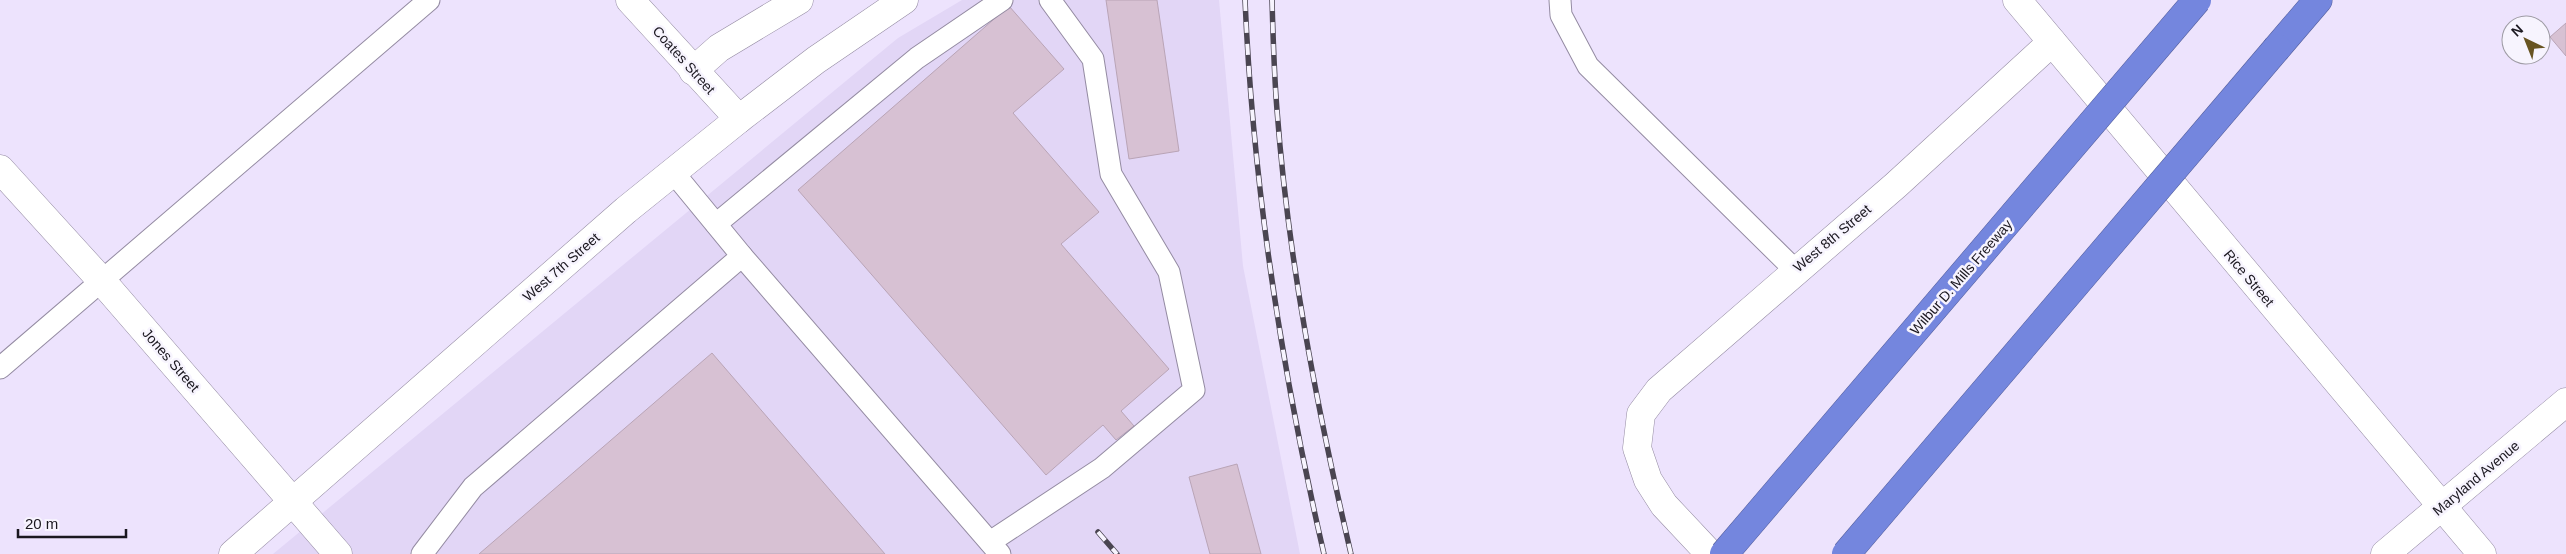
<svg xmlns="http://www.w3.org/2000/svg" width="2566" height="554" font-family="Helvetica,sans-serif">
	<style>
		.built { fill: #e2d6f6 }
		.building { fill: #d7c1d3; stroke: #b9a4b6 }
		.lines { fill: none; stroke-linecap: round; stroke-linejoin: round }
		.service-casing { stroke: #948ba2; stroke-width: 23 }
		.minor-casing { stroke: #948ba2; stroke-width: 29 }
		.tertiary-casing { stroke: #948ba2; stroke-width: 29 }
		.motorway-casing { stroke: #545f9b; stroke-width: 29 }
		.service { stroke: #fff; stroke-width: 21 }
		.minor { stroke: #fff; stroke-width: 28 }
		.tertiary { stroke: #fff; stroke-width: 28 }
		.motorway { stroke: #7486de; stroke-width: 28 }
		.rail-casing { stroke: #4a4551; stroke-width: 5.5 }
		.rail { stroke: #f7f4fe; stroke-width: 4; stroke-dasharray: 11; stroke-linecap: butt }
		.motorway-bridge-casing { stroke: #545f9b; stroke-width: 29; stroke-linecap: butt }
		.motorway-bridge { stroke: #7486de; stroke-width: 28 }
		.labels { text-anchor: middle; stroke-width: 5; stroke-linejoin: round; paint-order: stroke }
		.street-label { font-size: 14px; fill: #1a171f; stroke: #f7f4fe }
	</style>
	<rect width="100%" height="100%" fill="#ede3fd"/>
	<polygon class="built" points="962,0 1219,0 1243,266 1300,554 273,554 898,38"/>
	<g class="building">
		<polygon points="1106,0 1157,0 1179,151 1129,159"/>
		<polygon points="1009,6 1064,69 1013,113 1099,212 1061,244 1169,369 1121,411 1134,426 1116,440 1103,425 1046,475 798,190"/>
		<polygon points="2566,23 2566,56 2550,37"/>
		<polygon points="712,353 885,554 479,554"/>
		<polygon points="1237,464 1261,554 1210,554 1189,477"/>
	</g>
	<g class="lines">
		<g class="service-casing">
			<g id="service">
				<polyline points="1560,0 1561,15 1588,66 1795,270"/>
				<polyline points="716,224 917,58 1002,0"/>
				<polyline points="742,256 1000,554"/>
				<polyline points="0,368 429,0"/>
				<polyline points="990,542 1102,468 1194,390 1169,272 1111,174 1093,59 1050,0"/>
				<polyline points="422,554 473,487 742,256 673,172"/>
			</g>
		</g>
		<g class="minor-casing">
			<g id="minor">
				<polyline points="630,0 739,119"/>
				<polyline points="2017,0 2482,554"/>
				<polyline points="693,71 719,48 799,0"/>
				<polyline points="0,169 101,280 338,554"/>
				<polyline points="1710,554 1664,505 1648,480 1637,448 1641,414 1659,390 1896,185 2052,42"/>
				<polyline points="2385,554 2566,402"/>
			</g>
		</g>
		<g class="tertiary-casing">
			<polyline id="tertiary" points="233,554 626,210 739,119 816,60 904,0"/>
		</g>
		<g class="motorway-casing">
			<polyline id="motorway" points="2277,48 2318,0"/>
		</g>
		<use href="#service" class="service"/>
		<use href="#minor" class="minor"/>
		<use href="#tertiary" class="tertiary"/>
		<use href="#motorway" class="motorway"/>
		<g class="rail-casing">
			<g id="rail">
				<path d="M1245 0C1253 186 1282 373 1324 554"/>
				<path d="M1272 0C1273 37 1274 73 1277 110 1288 259 1317 408 1351 554"/>
				<polyline points="1098,532 1117,554"/>
			</g>
		</g>
		<use href="#rail" class="rail"/>
		<g class="motorway-bridge-casing">
			<g id="motorway-bridge">
				<polyline points="1724,554 2197,0"/>
				<polyline points="1846,554 2277,48"/>
			</g>
		</g>
		<use href="#motorway-bridge" class="motorway-bridge"/>
	</g>
	<g class="labels">
		<g class="street-label">
			<text transform="translate(684 60) rotate(48)" y="5">Coates Street</text>
			<text transform="translate(1832 238) rotate(-40)" y="5">West 8th Street</text>
			<text transform="translate(561 267) rotate(-41)" y="5">West 7th Street</text>
			<text transform="translate(1961 277) rotate(-49)" y="5">Wilbur D. Mills Freeway</text>
			<text transform="translate(2249 278) rotate(50)" y="5">Rice Street</text>
			<text transform="translate(171 360) rotate(49)" y="5">Jones Street</text>
			<text transform="translate(2476 478) rotate(-40)" y="5">Maryland Avenue</text>
		</g>
	</g>
	<g transform="translate(2526 40) rotate(317)"><circle r="24" fill="#f7f4fe" stroke="#9f9ca5"/>
	<path d="M0-4L9 19L0 12L-9 19Z" fill="#685422"/>
	<text y="-8" font-size="14" font-weight="bold" text-anchor="middle" fill="#1a171f">N</text>
	</g>
	<path d="M18 529v8h108v-8" fill="none" stroke="#1a171f" stroke-width="2.5"/>
	<text x="25" y="529" font-size="15" fill="#1a171f" stroke="#f7f4fe" stroke-width="4" paint-order="stroke">20 m</text>
</svg>
